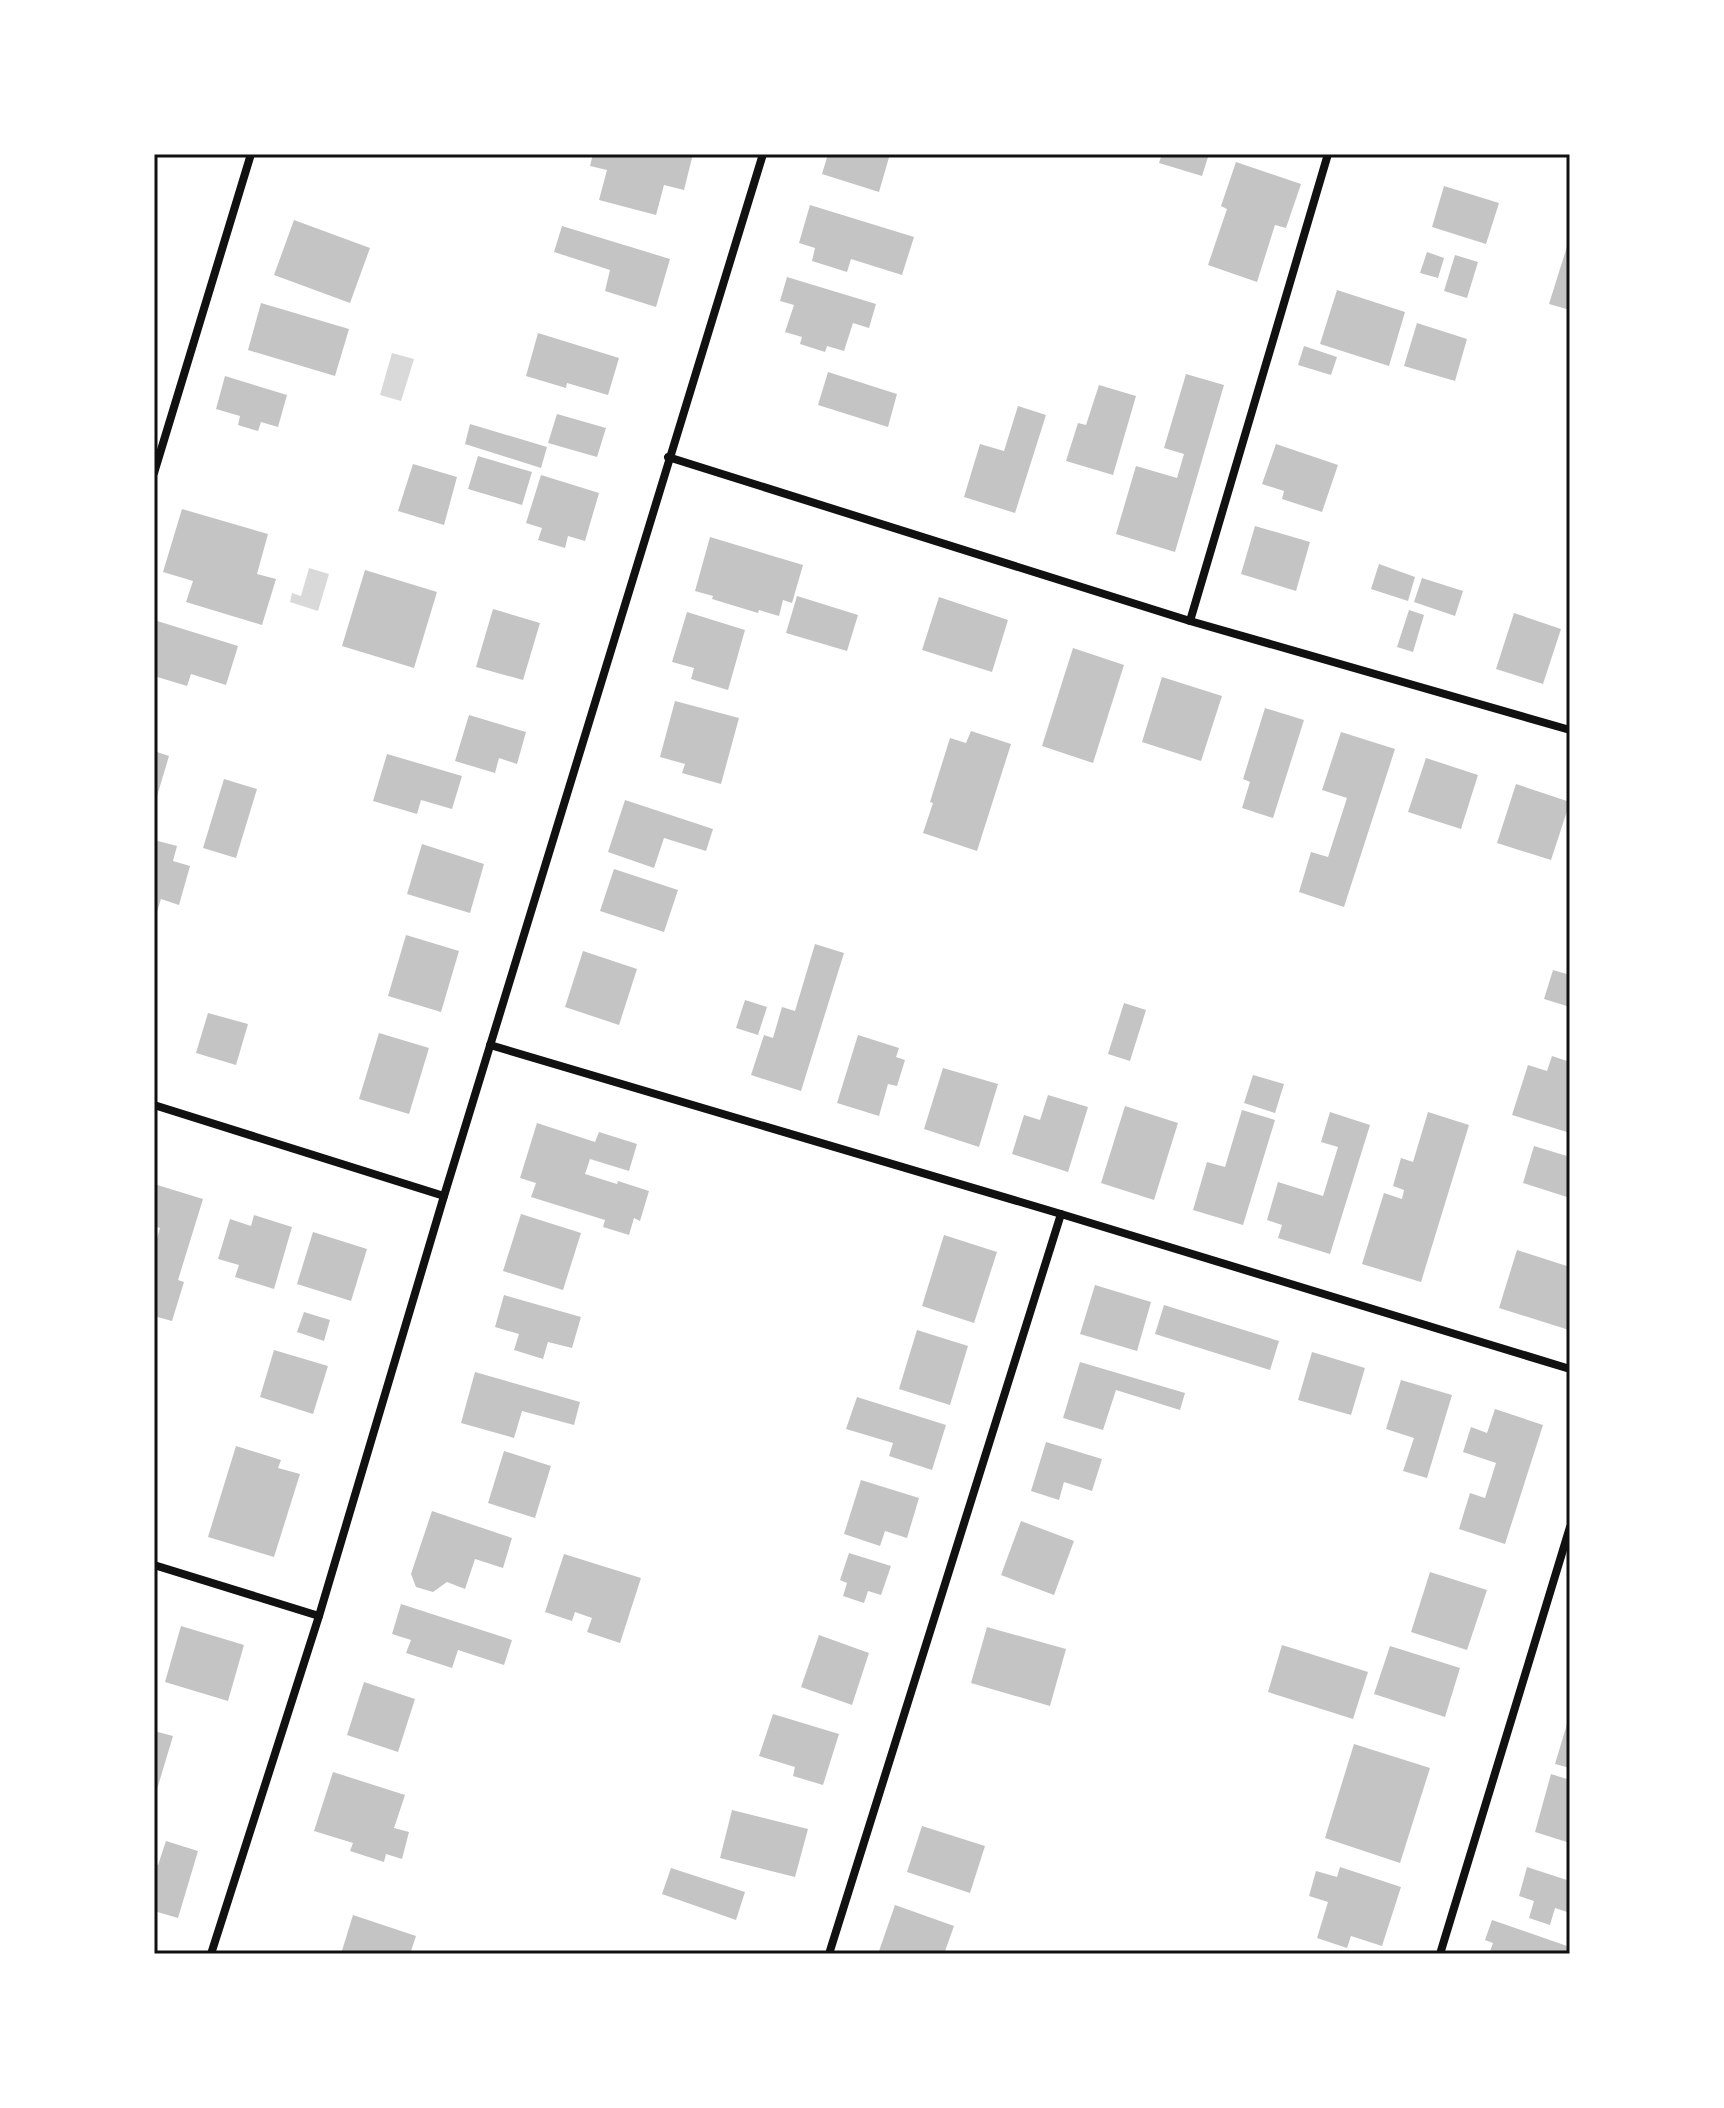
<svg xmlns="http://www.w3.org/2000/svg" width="1724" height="2108" font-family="'IBM Plex Sans',sans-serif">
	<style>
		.water { fill: #d9d9d9 }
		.building { fill: #c4c4c4 }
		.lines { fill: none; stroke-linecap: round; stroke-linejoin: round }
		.minor { stroke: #111; stroke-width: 8 }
		.neatline { fill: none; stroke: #111; stroke-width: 3 }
	</style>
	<rect width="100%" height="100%" fill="#fff"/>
	<g class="water">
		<polygon points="392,353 414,359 401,401 380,395"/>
		<polygon points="309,568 329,574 318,611 290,602 292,593 301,596"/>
	</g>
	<g class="building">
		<polygon points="593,154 693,154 684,190 664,185 656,215 599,200 607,170 590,166"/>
		<polygon points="828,154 890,154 879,192 822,174"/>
		<polygon points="1162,154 1209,154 1202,176 1159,163"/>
		<polygon points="1236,162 1301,184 1286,228 1275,225 1257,282 1208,265 1227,209 1221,206"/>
		<polygon points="1444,186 1499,203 1486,244 1432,227"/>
		<polygon points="810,205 914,237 902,275 851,259 847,272 812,261 815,248 799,243"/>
		<polygon points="294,220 370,248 350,303 274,275"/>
		<polygon points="562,226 670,259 656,307 605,291 610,270 554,252"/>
		<polygon points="1570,237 1570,310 1549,304"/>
		<polygon points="1427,252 1444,258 1438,278 1420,273"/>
		<polygon points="1455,255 1478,262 1467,298 1444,291"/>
		<polygon points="787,277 876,304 869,328 853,323 844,351 827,346 825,352 800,344 802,337 785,332 794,305 780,301"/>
		<polygon points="1337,290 1405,312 1389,366 1320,344"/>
		<polygon points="261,303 349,329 335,376 248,350"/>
		<polygon points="1417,323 1467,339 1455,381 1404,366"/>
		<polygon points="538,333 619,358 608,395 567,383 566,388 526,376"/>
		<polygon points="1304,346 1337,357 1331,375 1298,365"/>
		<polygon points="828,372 897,394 888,427 818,405"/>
		<polygon points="1186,374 1224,385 1175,552 1116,534 1136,466 1177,478 1184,454 1164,448"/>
		<polygon points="225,376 287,395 278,427 261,422 258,431 238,425 240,416 216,409"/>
		<polygon points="1099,385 1136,396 1113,475 1066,461 1078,423 1086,425"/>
		<polygon points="1018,406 1046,415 1015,513 964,497 980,444 1004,451"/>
		<polygon points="557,414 606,428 597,457 548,443"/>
		<polygon points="470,424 547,447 541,468 465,444"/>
		<polygon points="1276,444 1338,465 1322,512 1282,499 1284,491 1262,484"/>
		<polygon points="478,456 532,472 522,505 468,489"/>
		<polygon points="413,464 457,477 444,525 398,511"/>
		<polygon points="541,475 599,493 585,541 568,536 565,548 538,540 542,528 526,523"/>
		<polygon points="182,509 268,534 257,574 276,579 262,625 186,602 193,581 163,572"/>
		<polygon points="1255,526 1310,542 1296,591 1241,574"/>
		<polygon points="710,537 803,565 792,603 783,600 779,616 759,610 758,613 712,599 713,596 695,591"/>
		<polygon points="1379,564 1415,577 1408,601 1371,589"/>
		<polygon points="365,570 437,592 414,668 342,646"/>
		<polygon points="1422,578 1463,591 1455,616 1414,602"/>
		<polygon points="797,596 858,615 847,651 786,633"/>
		<polygon points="939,597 1008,620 992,672 922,650"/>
		<polygon points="493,609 540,623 523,680 476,667"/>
		<polygon points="1409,610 1424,615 1413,652 1397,647"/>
		<polygon points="687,612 745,630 728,690 691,679 694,668 672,662"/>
		<polygon points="1514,613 1561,629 1543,684 1496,669"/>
		<polygon points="154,620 238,646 226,685 191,674 187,686 154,676"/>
		<polygon points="1073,648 1124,665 1093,763 1042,746"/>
		<polygon points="1162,677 1222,696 1201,761 1142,742"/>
		<polygon points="675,701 739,718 721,784 682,773 685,764 660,757"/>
		<polygon points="1265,708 1304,720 1273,818 1242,808 1250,782 1243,779"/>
		<polygon points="469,715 526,732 517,764 499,758 495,773 455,761"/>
		<polygon points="971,731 1011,744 977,851 923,833 933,803 930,802 950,738 966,743"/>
		<polygon points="1341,732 1395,749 1344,907 1299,892 1311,852 1328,857 1347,798 1322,790"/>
		<polygon points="154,751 169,756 155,803 154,803"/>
		<polygon points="387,754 462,776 452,809 421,800 417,814 373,801"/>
		<polygon points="1426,758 1478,775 1461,829 1408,812"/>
		<polygon points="224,779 257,789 236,858 203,848"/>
		<polygon points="1516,784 1570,802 1551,860 1497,843"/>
		<polygon points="625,800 713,829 706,851 664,838 654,868 608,852"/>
		<polygon points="154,840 177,846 173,861 190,866 179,905 161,899 157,912 154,911"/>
		<polygon points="422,844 484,864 470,913 407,894"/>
		<polygon points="614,869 678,890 664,932 600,911"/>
		<polygon points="406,935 459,951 441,1012 388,996"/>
		<polygon points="815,944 844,953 801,1091 751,1075 764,1035 773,1038 782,1007 795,1011"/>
		<polygon points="583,951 637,969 619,1025 565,1007"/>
		<polygon points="1553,970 1570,975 1570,1007 1544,999"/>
		<polygon points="745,1000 767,1007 758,1035 736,1028"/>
		<polygon points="1124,1003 1146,1010 1130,1061 1108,1054"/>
		<polygon points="208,1013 248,1024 236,1065 196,1053"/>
		<polygon points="379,1033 429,1048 409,1114 359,1099"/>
		<polygon points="858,1035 899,1048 896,1057 905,1060 897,1086 888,1084 879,1116 837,1103"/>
		<polygon points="1552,1056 1570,1062 1570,1133 1512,1115 1528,1065 1547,1071"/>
		<polygon points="943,1068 998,1084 979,1147 924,1129"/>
		<polygon points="1253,1075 1284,1084 1275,1113 1244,1103"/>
		<polygon points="1048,1095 1088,1107 1068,1172 1012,1154 1024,1115 1040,1120"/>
		<polygon points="1125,1106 1178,1123 1154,1200 1101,1183"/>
		<polygon points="1242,1110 1275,1120 1243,1225 1193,1210 1207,1162 1225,1167"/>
		<polygon points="1330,1112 1370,1125 1330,1254 1278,1238 1282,1225 1267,1220 1278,1182 1323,1196 1338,1147 1321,1142"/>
		<polygon points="1428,1112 1469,1125 1421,1282 1362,1264 1384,1193 1402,1199 1404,1190 1393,1186 1401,1158 1413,1162"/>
		<polygon points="537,1123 595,1142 599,1132 637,1144 629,1171 590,1159 585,1174 617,1184 618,1181 649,1191 640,1221 634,1218 629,1235 603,1227 605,1220 531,1197 536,1183 520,1178"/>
		<polygon points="1534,1146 1570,1157 1570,1198 1523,1183"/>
		<polygon points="154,1184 203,1199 178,1280 184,1282 172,1321 154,1316 154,1249 160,1228 154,1226"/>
		<polygon points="521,1214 581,1233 563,1290 503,1271"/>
		<polygon points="254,1215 292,1227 274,1289 235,1277 239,1265 218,1259 230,1219 251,1226"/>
		<polygon points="313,1232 367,1249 351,1301 297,1284"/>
		<polygon points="944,1235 997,1252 974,1323 922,1306"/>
		<polygon points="1517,1250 1570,1267 1569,1330 1499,1308"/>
		<polygon points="1095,1285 1151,1302 1137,1351 1080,1334"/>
		<polygon points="504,1295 581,1317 572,1348 548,1342 543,1359 514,1350 519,1334 495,1327"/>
		<polygon points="1164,1305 1279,1341 1270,1370 1155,1334"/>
		<polygon points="304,1312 330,1320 324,1341 297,1332"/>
		<polygon points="917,1330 968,1346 950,1405 899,1389"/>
		<polygon points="274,1350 328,1366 313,1414 260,1397"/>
		<polygon points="1312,1352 1365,1368 1351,1415 1298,1400"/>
		<polygon points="1080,1362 1185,1393 1180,1410 1116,1390 1103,1430 1063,1418"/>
		<polygon points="475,1372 580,1402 574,1425 522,1411 514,1438 461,1423"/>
		<polygon points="1401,1380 1452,1395 1427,1478 1403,1471 1414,1438 1386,1429"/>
		<polygon points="857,1397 946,1425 932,1470 889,1456 893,1443 846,1429"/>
		<polygon points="1495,1409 1543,1425 1505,1544 1459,1529 1470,1493 1485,1498 1496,1463 1463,1452 1471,1427 1487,1433"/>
		<polygon points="1046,1442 1102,1459 1092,1491 1064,1482 1059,1500 1031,1491"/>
		<polygon points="236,1446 281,1460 278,1468 300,1474 274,1557 208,1537"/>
		<polygon points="504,1451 551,1466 535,1518 488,1503"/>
		<polygon points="861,1480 919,1498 907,1538 885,1531 880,1546 844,1534"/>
		<polygon points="432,1511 512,1538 503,1568 475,1559 465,1589 447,1582 433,1592 416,1587 411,1574"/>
		<polygon points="1021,1521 1074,1541 1054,1595 1001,1575"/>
		<polygon points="849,1553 891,1566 881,1595 868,1591 864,1603 843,1596 847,1583 840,1580"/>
		<polygon points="564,1554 641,1578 620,1643 587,1632 592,1618 575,1612 572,1621 545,1612"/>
		<polygon points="1430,1572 1487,1590 1467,1650 1411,1632"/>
		<polygon points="401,1604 512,1640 504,1665 458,1650 452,1668 406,1653 411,1640 392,1634"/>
		<polygon points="181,1626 244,1645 228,1701 165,1682"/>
		<polygon points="987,1627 1066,1649 1050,1706 971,1683"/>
		<polygon points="819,1635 869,1653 852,1705 801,1687"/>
		<polygon points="1282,1645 1368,1672 1353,1719 1268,1692"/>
		<polygon points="1390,1646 1460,1668 1445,1717 1374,1694"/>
		<polygon points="364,1682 415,1699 398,1752 347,1735"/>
		<polygon points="773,1714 839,1734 823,1785 793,1776 795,1767 759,1756"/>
		<polygon points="1570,1714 1570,1768 1555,1764"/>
		<polygon points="154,1731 173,1736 155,1796 154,1796"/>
		<polygon points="1354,1744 1430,1768 1400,1863 1325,1838"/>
		<polygon points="333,1772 405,1795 394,1828 409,1832 402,1859 386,1854 384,1862 350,1851 353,1843 314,1831"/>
		<polygon points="1551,1774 1570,1780 1570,1843 1535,1832"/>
		<polygon points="732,1810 808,1829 795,1877 720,1858"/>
		<polygon points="922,1826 985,1846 970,1893 907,1872"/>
		<polygon points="166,1841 198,1851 178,1918 154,1911 154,1864 158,1865"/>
		<polygon points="1340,1867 1401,1887 1382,1946 1351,1936 1347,1948 1317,1938 1328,1902 1309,1896 1316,1871 1337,1877"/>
		<polygon points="1527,1867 1570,1881 1570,1913 1555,1908 1550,1925 1529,1918 1534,1901 1519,1896"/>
		<polygon points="671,1868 745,1892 736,1920 662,1894"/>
		<polygon points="895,1905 954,1926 944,1954 878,1954"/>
		<polygon points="353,1915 416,1936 410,1954 341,1954"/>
		<polygon points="1492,1920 1570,1947 1570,1954 1489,1954 1493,1943 1485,1940"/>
	</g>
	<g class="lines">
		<g class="minor">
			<polyline points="668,457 1190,621 1570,730"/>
			<polyline points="154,473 251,154"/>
			<polyline points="1190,621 1328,154"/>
			<polyline points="490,1045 1061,1214 1570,1369"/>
			<polyline points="154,1105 444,1196"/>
			<polyline points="154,1565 319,1616"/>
			<polyline points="211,1954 319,1616 444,1196 763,154"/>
			<polyline points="829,1954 1061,1214"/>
			<polyline points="1440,1954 1570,1527"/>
		</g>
	</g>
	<rect width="1724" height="2108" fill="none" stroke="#ffffff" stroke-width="312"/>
	<rect x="156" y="156" width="1412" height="1796" class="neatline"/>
</svg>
